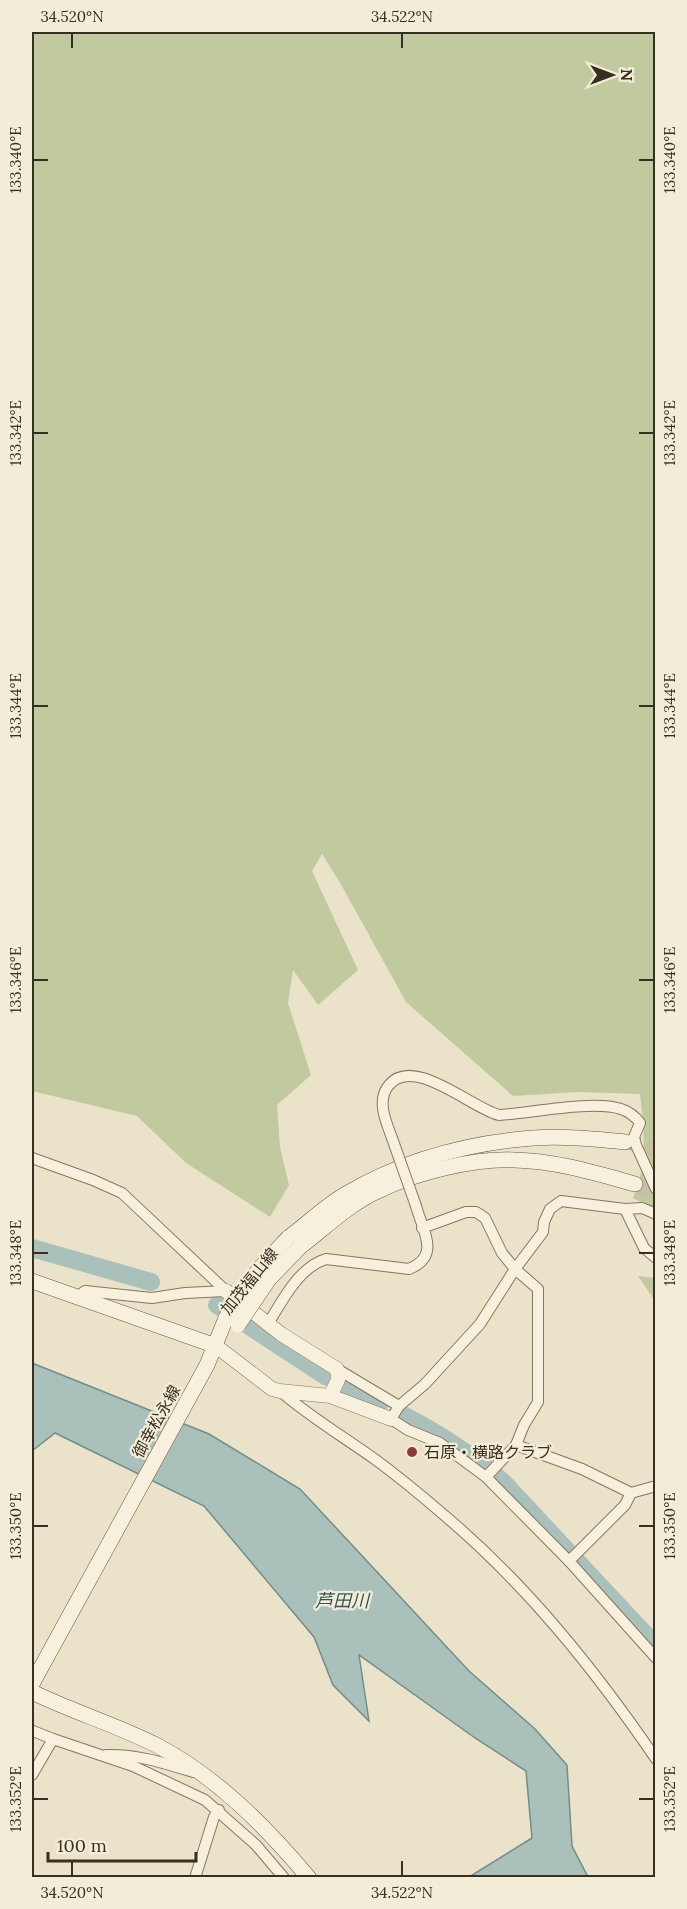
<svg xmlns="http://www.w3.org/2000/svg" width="687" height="1909" font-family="Lora,'Noto Sans JP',serif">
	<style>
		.green { fill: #c1c99e }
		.water { fill: #aac0bb; stroke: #718e89; stroke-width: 1.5 }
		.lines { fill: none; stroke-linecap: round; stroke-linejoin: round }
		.river { stroke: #aac0bb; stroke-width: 18 }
		.secondary-tunnel { stroke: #c7bfa7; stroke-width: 15; stroke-dasharray: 15 8; stroke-linecap: butt }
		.minor-casing { stroke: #87765f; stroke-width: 12 }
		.tertiary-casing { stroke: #87765f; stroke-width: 15 }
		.secondary-casing { stroke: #695842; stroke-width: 16 }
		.minor { stroke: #f7f0dc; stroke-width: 10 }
		.tertiary { stroke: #f7f0dc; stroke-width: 14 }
		.secondary { stroke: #f7f0dc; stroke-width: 15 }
		.minor-bridge-casing { stroke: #87765f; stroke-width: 12; stroke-linecap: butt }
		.secondary-bridge-casing { stroke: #695842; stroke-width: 16; stroke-linecap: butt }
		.minor-bridge { stroke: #f7f0dc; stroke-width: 10 }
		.secondary-bridge { stroke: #f7f0dc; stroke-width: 15 }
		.ticks { fill: none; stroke: #382e21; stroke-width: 2 }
		.poi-dot { fill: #913934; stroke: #f3edd8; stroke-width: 2 }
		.labels { text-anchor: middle; stroke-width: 4.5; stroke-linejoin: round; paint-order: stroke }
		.street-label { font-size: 16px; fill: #382e21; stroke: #f3edd8 }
		.poi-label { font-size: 16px; fill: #382e21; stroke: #f3edd8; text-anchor: start }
		.water-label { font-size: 18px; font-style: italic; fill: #325756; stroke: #f3edd8 }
		.neatline { fill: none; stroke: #382e21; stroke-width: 2 }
		.ticks-label { font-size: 15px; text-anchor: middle; fill: #382e21 }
	</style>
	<rect width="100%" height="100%" fill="#ebe3c9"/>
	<g class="green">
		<path d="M32 32H655V1210L633 1198C648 1164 644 1130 640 1094L578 1092 513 1096 406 1002 339 881 322 854 312 871 358 970 318 1005 293 970 288 1003 311 1075 277 1105 280 1147 289 1185 270 1217 186 1163 137 1116 32 1091Z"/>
		<polygon points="638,1276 655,1278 655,1301"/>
	</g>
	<polygon class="water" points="32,1363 209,1434 300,1489 469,1671 535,1729 567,1765 572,1846 588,1877 469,1877 532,1838 526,1771 475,1738 359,1655 369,1721 333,1685 314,1637 204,1506 55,1433 32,1451"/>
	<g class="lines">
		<g class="river">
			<polyline points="32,1248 151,1282"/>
			<polyline points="217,1305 327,1377"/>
			<polyline points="344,1386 380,1403"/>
			<path d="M403 1415C440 1434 471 1454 503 1482L656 1646"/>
		</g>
		<g class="secondary-tunnel">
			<polyline points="625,1142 656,1148"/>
			<polyline points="635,1184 656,1194"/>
		</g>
		<g class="minor-casing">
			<g id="minor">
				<path d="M392 1138C386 1122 376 1100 389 1085 414 1055 471 1108 499 1115 532 1113 592 1100 621 1109 630 1112 635 1116 640 1123L634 1137 636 1145 656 1189"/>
				<polyline points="32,1158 93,1180 122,1193 226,1291"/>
				<polyline points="625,1209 644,1248 656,1258"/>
				<polyline points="422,1228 466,1212 476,1212 485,1218 502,1253 515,1269 543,1232 544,1222 550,1209 561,1201 625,1209 642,1208 656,1214"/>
				<polyline points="76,1298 85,1291 152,1298 185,1293 226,1291"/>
				<path d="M268 1324C282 1301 299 1267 326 1259L409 1269C441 1256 423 1232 416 1206"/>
				<polyline points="337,1369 399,1406"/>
				<path d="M280 1391C310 1417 344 1437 376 1460 399 1477 422 1496 444 1515 527 1585 595 1670 656 1759"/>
				<polyline points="516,1445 582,1469 631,1493 656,1486"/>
				<polyline points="486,1477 516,1445 524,1425 538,1402 538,1289 515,1269 480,1324 425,1384 399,1406 391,1419 408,1430 440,1443 486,1477 569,1561 656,1658"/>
				<polyline points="569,1561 625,1505 631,1493"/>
				<polyline points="33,1731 53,1739 133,1766 205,1800 256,1845 284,1878"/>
				<path d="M106 1755C137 1754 164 1763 193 1772"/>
				<polyline points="32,1775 53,1739"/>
				<polyline points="195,1878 214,1817 219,1810"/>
			</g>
		</g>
		<g class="tertiary-casing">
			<g id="tertiary">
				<polyline points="226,1291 281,1334 337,1369 338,1380 330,1396"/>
				<polyline points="216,1346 272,1389 280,1391 330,1396 391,1419"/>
			</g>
		</g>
		<g class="secondary-casing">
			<g id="secondary">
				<path d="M288 1238C307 1224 325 1206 346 1194 402 1161 468 1143 533 1138 564 1136 594 1139 625 1142"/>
				<path d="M300 1247C325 1228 349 1204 378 1191 414 1173 474 1158 515 1160 556 1161 595 1173 635 1184"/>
				<polyline points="32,1281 216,1346"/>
				<polyline points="32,1684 207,1365 226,1318"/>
				<path d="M32 1692C73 1712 117 1725 158 1746 218 1778 266 1827 309 1878"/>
			</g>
		</g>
		<use href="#minor" class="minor"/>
		<use href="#tertiary" class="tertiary"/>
		<use href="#secondary" class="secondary"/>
		<g class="minor-bridge-casing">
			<polyline id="minor-bridge" points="392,1138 416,1206"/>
		</g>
		<g class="secondary-bridge-casing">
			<g id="secondary-bridge">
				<polyline points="226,1318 259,1269 288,1238"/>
				<polyline points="238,1325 269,1279 300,1247"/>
			</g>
		</g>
		<use href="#minor-bridge" class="minor-bridge"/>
		<use href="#secondary-bridge" class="secondary-bridge"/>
	</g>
	<path class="ticks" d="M72 33V48M402 33V48M33 160H48M639 160H654M33 433H48M639 433H654M33 706H48M639 706H654M33 980H48M639 980H654M33 1253H48M639 1253H654M33 1526H48M639 1526H654M33 1799H48M639 1799H654M72 1861V1876M402 1861V1876"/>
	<circle class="poi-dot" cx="412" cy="1452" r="6"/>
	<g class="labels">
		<g class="street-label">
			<text transform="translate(249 1281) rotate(-51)" y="6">加茂福山線</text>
			<text transform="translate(156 1421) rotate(-61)" y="6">御幸松永線</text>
		</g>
		<g class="poi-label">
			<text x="424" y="1458">石原・横路クラブ</text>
		</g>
		<g class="water-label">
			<text x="342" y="1607">芦田川</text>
		</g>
	</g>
	<rect width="687" height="1909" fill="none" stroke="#f3edd8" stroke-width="66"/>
	<g transform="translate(612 75) rotate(90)" stroke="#f3edd8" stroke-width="4.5" paint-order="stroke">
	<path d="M0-4.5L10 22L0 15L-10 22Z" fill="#382e21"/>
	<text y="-9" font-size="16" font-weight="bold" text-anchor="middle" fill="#382e21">N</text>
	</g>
	<path d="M48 1852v9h148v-9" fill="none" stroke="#382e21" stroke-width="3"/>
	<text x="57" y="1852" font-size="18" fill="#382e21" stroke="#f3edd8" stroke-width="4.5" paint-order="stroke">100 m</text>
	<rect x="33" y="33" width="621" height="1843" class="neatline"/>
	<g class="ticks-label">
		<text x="72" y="22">34.520°N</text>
		<text x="402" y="22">34.522°N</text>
		<text transform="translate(670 160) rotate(-90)" y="5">133.340°E</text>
		<text transform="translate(16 160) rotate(-90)" y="5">133.340°E</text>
		<text transform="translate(16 433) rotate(-90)" y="5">133.342°E</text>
		<text transform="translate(670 433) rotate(-90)" y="5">133.342°E</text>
		<text transform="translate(16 706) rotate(-90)" y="5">133.344°E</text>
		<text transform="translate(670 706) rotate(-90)" y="5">133.344°E</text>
		<text transform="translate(670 980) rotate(-90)" y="5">133.346°E</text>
		<text transform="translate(16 980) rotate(-90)" y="5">133.346°E</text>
		<text transform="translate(670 1253) rotate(-90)" y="5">133.348°E</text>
		<text transform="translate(16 1253) rotate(-90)" y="5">133.348°E</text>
		<text transform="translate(670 1526) rotate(-90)" y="5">133.350°E</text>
		<text transform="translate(16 1526) rotate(-90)" y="5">133.350°E</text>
		<text transform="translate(16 1799) rotate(-90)" y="5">133.352°E</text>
		<text transform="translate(670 1799) rotate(-90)" y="5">133.352°E</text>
		<text x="72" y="1898">34.520°N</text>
		<text x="402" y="1898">34.522°N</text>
	</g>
</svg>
